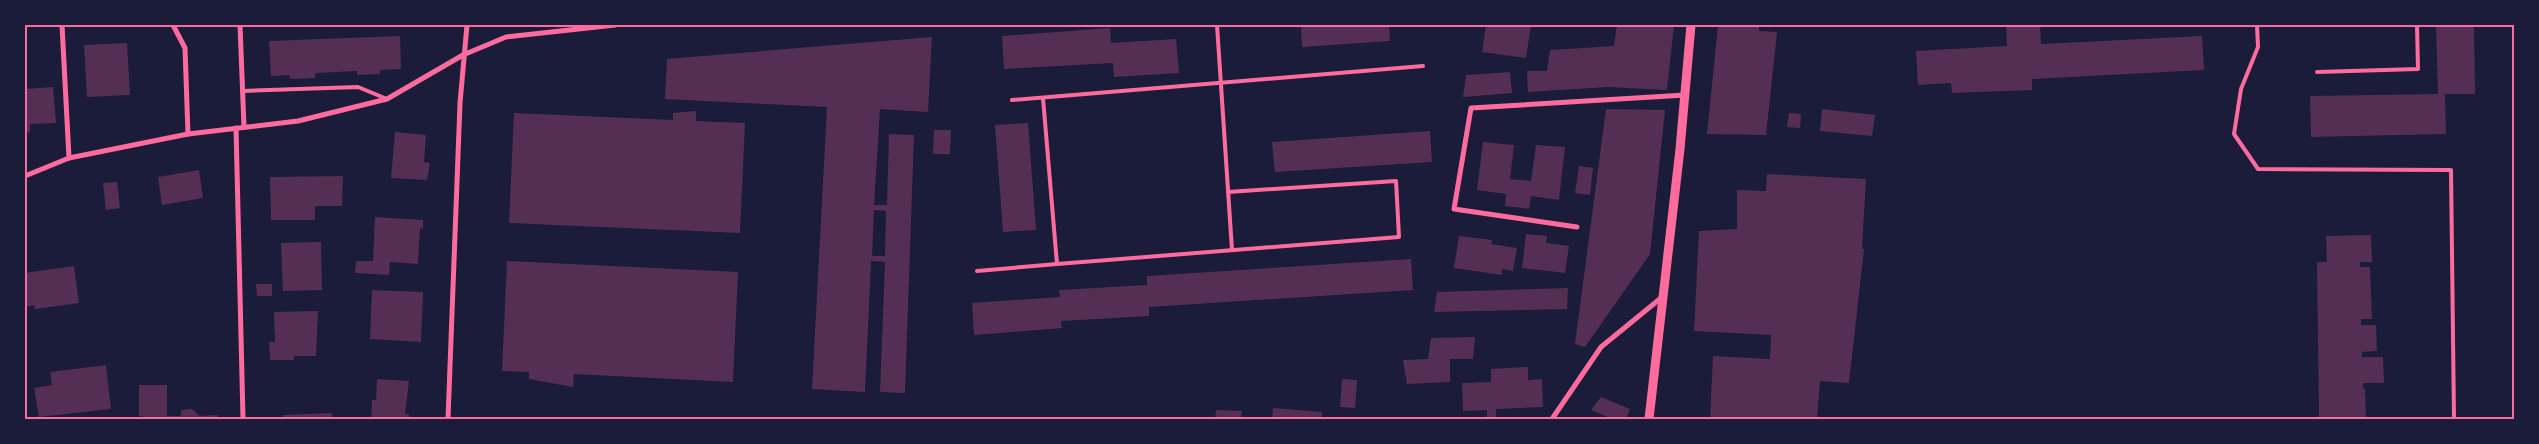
<svg xmlns="http://www.w3.org/2000/svg" width="2539" height="444" font-family="Helvetica,sans-serif">
	<style>
		.building { fill: #542f53; fill-rule: evenodd }
		.lines { fill: none; stroke-linecap: round; stroke-linejoin: round }
		.service { stroke: #ff6b9d; stroke-width: 4 }
		.minor { stroke: #ff6b9d; stroke-width: 5 }
		.tertiary { stroke: #ff6b9d; stroke-width: 9 }
		.neatline { fill: none; stroke: #ff6b9d; stroke-width: 2 }
	</style>
	<rect width="100%" height="100%" fill="#1b1b3a"/>
	<g class="building">
		<polygon points="1301,25 1389,25 1390,41 1302,47"/>
		<polygon points="1486,25 1531,25 1526,58 1482,52"/>
		<polygon points="1617,25 1674,25 1667,90 1608,87 1528,92 1527,71 1547,71 1550,50 1614,46"/>
		<polygon points="1718,25 1759,25 1759,31 1777,32 1766,135 1707,134"/>
		<polygon points="2006,25 2040,25 2041,44 2202,36 2204,70 2032,79 2032,90 1952,93 1951,83 1918,85 1916,51 2007,46"/>
		<polygon points="2436,25 2474,25 2475,94 2445,94 2446,134 2311,137 2310,96 2438,94"/>
		<polygon points="1110,28 1111,43 1176,39 1179,73 1114,77 1113,63 1004,69 1002,36"/>
		<polygon points="400,36 401,69 380,70 380,74 357,75 357,71 315,73 315,78 290,79 289,75 271,76 269,41"/>
		<path d="M932 37 928 112 880 109 874 205H887L889 134 914 135 905 393 880 392 885 262 871 261 865 392 812 389 827 107 665 99 667 59ZM874 210 886 211 885 256H872Z"/>
		<polygon points="127,43 130,95 87,97 84,45"/>
		<polygon points="1510,72 1512,93 1463,97 1466,75"/>
		<polygon points="53,87 56,123 30,124 30,132 25,133 25,89"/>
		<polygon points="1606,109 1665,110 1650,254 1585,347 1575,344"/>
		<polygon points="1822,109 1875,115 1872,136 1820,131"/>
		<polygon points="696,111 696,121 745,123 740,233 509,223 514,113 673,120 673,113"/>
		<polygon points="1789,113 1801,114 1800,128 1787,127"/>
		<polygon points="1028,123 1036,230 1003,232 995,125"/>
		<polygon points="934,130 951,130 950,154 933,154"/>
		<polygon points="1430,131 1432,162 1275,172 1272,142"/>
		<polygon points="395,132 426,135 424,162 430,163 427,180 391,178"/>
		<polygon points="1483,142 1514,145 1510,179 1531,181 1536,145 1565,147 1559,200 1531,196 1529,209 1522,208 1505,206 1506,194 1477,190"/>
		<polygon points="1579,166 1593,168 1590,195 1575,193"/>
		<polygon points="199,170 203,198 162,205 158,177"/>
		<polygon points="1767,174 1866,179 1862,249 1864,249 1849,383 1820,381 1817,419 1710,419 1713,356 1770,359 1771,335 1694,331 1699,231 1737,229 1737,190 1766,191"/>
		<polygon points="343,176 342,206 315,206 315,220 271,220 270,177"/>
		<polygon points="117,182 120,208 106,210 103,183"/>
		<polygon points="375,217 423,220 423,229 420,228 418,264 390,262 389,275 355,273 356,261 373,261"/>
		<polygon points="1526,234 1547,236 1546,243 1569,246 1565,273 1522,268"/>
		<polygon points="2371,235 2372,262 2360,262 2360,267 2370,267 2372,319 2361,319 2361,325 2376,325 2377,351 2362,352 2362,357 2383,357 2384,383 2363,383 2363,389 2365,389 2366,419 2319,419 2317,262 2327,262 2326,236"/>
		<polygon points="1459,236 1492,240 1491,244 1517,248 1513,271 1502,269 1502,275 1454,268"/>
		<polygon points="316,242 321,242 322,290 283,291 281,243"/>
		<polygon points="1411,259 1413,290 1149,307 1149,316 1061,321 1062,328 974,335 972,303 1060,297 1059,290 1147,285 1147,276"/>
		<polygon points="507,261 738,272 733,382 574,374 573,387 529,379 529,372 502,371"/>
		<polygon points="74,266 79,303 35,309 34,305 25,307 25,273"/>
		<polygon points="256,284 272,284 272,296 257,296"/>
		<polygon points="1568,288 1567,309 1434,312 1437,292"/>
		<polygon points="372,290 423,292 421,342 370,339"/>
		<polygon points="318,311 316,356 294,356 294,360 270,360 269,342 275,342 274,312"/>
		<polygon points="1475,337 1473,359 1450,359 1450,382 1407,384 1403,360 1428,359 1431,338"/>
		<polygon points="106,365 111,409 39,417 34,388 52,385 50,372"/>
		<polygon points="1528,367 1528,380 1542,379 1543,407 1496,409 1496,419 1487,419 1487,410 1463,411 1462,383 1491,382 1491,369"/>
		<polygon points="377,379 409,381 405,414 409,414 409,419 371,419 372,400 376,400"/>
		<polygon points="1342,379 1357,380 1355,408 1340,407"/>
		<polygon points="139,385 167,385 167,416 181,416 181,410 192,409 200,416 218,415 218,419 144,419 144,417 139,416"/>
		<polygon points="1601,397 1630,409 1626,419 1612,419 1591,410"/>
		<polygon points="1273,408 1322,412 1322,419 1272,419"/>
		<polygon points="1216,410 1242,411 1241,419 1215,419"/>
		<polygon points="332,413 332,419 283,419 283,415"/>
	</g>
	<g class="lines">
		<g class="service">
			<polyline points="1217,25 1232,250"/>
			<polyline points="2257,25 2258,47 2241,89 2234,134 2258,169 2451,170 2454,419"/>
			<polyline points="2317,72 2418,69 2417,25"/>
			<polyline points="242,91 358,87 387,99"/>
			<polyline points="1043,98 1057,264 1399,237 1396,181 1228,192"/>
			<polyline points="1012,100 1423,66"/>
			<polyline points="977,271 1057,264"/>
		</g>
		<g class="minor">
			<polyline points="62,25 69,158"/>
			<polyline points="173,25 185,48 188,134"/>
			<polyline points="240,25 244,127"/>
			<polyline points="236,128 243,419"/>
			<polyline points="25,176 69,158 188,134 298,121 387,99 463,55 506,37 615,25"/>
			<polyline points="1577,227 1454,209 1471,108 1685,95"/>
			<polyline points="448,419 460,103 467,25"/>
			<polyline points="1552,419 1601,347 1661,298"/>
		</g>
		<polyline class="tertiary" points="1649,419 1680,149 1691,25"/>
	</g>
	<rect width="2539" height="444" fill="none" stroke="#1b1b3a" stroke-width="52"/>
	<rect x="26" y="26" width="2487" height="392" class="neatline"/>
</svg>
